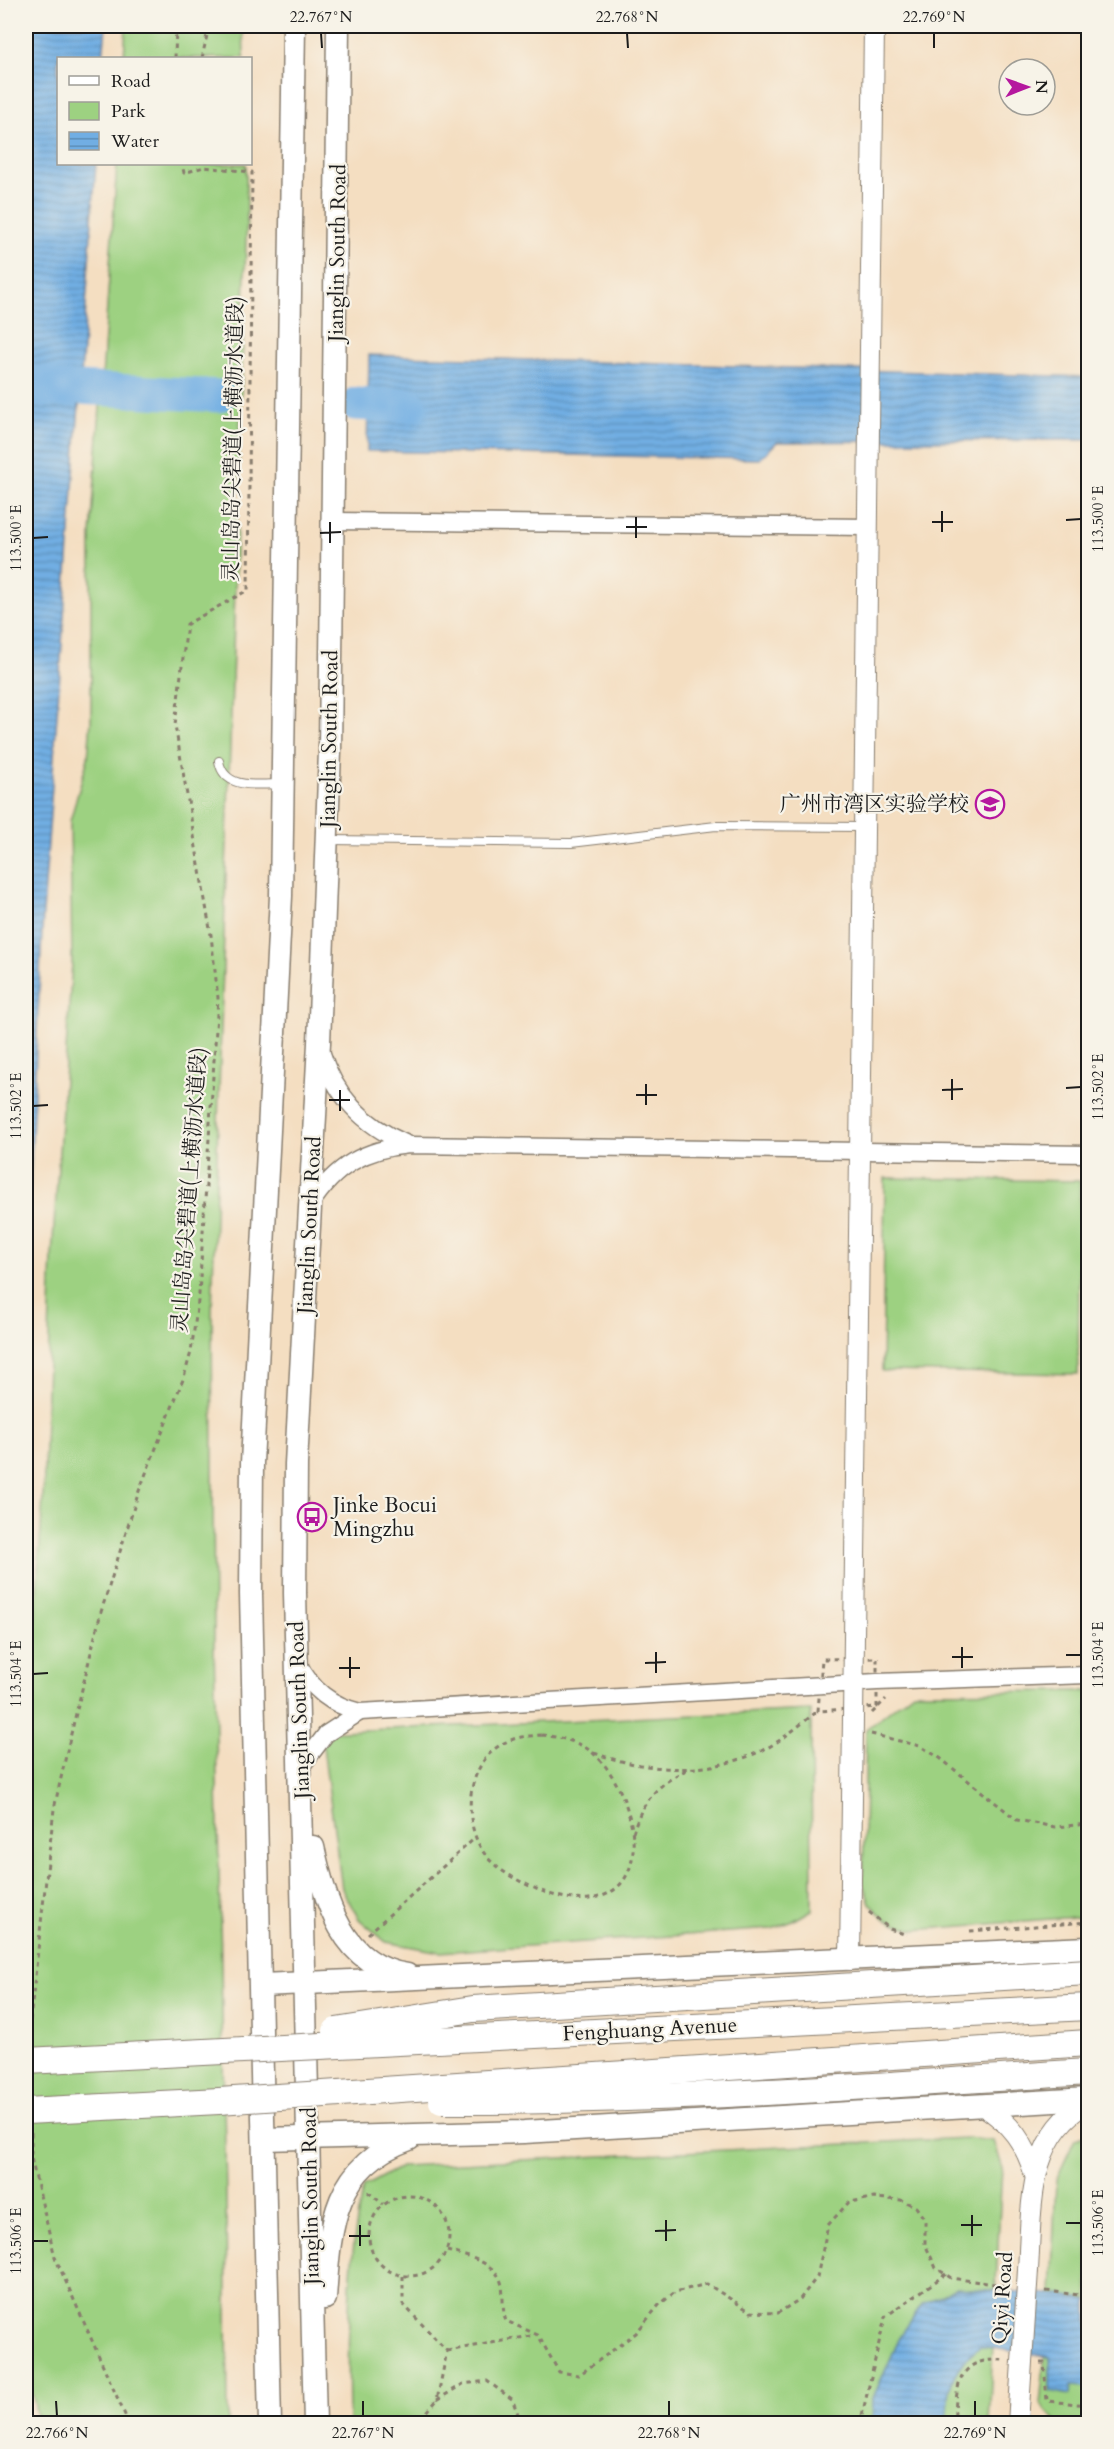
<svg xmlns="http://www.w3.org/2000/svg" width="1114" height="2449" font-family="Cardo,'Noto Serif SC',serif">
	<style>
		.green { fill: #9dd181; stroke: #5c764e; stroke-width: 1.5 }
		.water { fill: url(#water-rules); stroke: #466580; stroke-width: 1.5 }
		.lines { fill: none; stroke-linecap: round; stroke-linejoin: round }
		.river { stroke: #71aee3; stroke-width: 33 }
		.service-casing { stroke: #887d6e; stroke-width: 10 }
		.minor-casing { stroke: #887d6e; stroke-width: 19 }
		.tertiary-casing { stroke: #887d6e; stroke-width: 22 }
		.secondary-casing { stroke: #887d6e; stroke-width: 25 }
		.path { stroke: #887d6e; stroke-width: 3; stroke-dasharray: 4.5 4.5; stroke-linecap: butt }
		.service { stroke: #fff; stroke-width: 8 }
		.minor { stroke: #fff; stroke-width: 16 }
		.tertiary { stroke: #fff; stroke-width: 20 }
		.secondary { stroke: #fff; stroke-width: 22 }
		.tertiary-bridge-casing { stroke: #887d6e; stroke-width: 22; stroke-linecap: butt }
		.primary-bridge-casing { stroke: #887d6e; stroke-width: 28; stroke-linecap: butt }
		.tertiary-bridge { stroke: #fff; stroke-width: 20 }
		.primary-bridge { stroke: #fff; stroke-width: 26 }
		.ticks { fill: none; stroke: #1c1c1c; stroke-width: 2 }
		.labels { text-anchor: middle; stroke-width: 4.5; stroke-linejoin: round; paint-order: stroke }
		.street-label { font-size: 21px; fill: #1c1c1c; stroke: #f7f3e8 }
		.poi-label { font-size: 21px; fill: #1c1c1c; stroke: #f7f3e8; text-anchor: end }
		.neatline { fill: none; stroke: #1c1c1c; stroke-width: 2 }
		.ticks-label { font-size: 15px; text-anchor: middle; fill: #1c1c1c }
	</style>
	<defs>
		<pattern id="water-rules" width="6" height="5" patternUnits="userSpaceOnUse" patternTransform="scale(1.5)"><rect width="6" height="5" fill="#71aee3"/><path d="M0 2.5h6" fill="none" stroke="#5c8db7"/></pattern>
	</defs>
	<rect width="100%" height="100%" fill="#f7f3e8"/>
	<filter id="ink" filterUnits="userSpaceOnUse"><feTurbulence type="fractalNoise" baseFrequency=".0167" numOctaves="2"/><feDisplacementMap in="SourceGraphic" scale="12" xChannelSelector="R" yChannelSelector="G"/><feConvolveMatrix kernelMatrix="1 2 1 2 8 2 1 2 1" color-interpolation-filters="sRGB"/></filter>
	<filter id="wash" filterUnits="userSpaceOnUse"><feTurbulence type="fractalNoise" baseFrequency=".008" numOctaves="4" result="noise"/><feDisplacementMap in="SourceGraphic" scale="24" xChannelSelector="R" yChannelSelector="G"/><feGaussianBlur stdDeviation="1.35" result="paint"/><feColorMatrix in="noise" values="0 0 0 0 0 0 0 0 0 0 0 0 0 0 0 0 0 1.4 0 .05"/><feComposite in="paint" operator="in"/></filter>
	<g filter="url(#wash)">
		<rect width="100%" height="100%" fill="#f4dec1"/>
		<g class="green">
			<polygon points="126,26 243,26 244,58 124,58"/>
			<polygon points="117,164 246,164 247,212 212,1311 214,1642 226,2195 228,2423 39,2424 26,2367 26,1753 43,1498 52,1255 72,963 70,821 88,758 91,720 91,535"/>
			<polygon points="885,1178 1080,1181 1078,1374 882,1371"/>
			<polygon points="1088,1691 1088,1916 913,1930 884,1919 870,1903 863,1884 866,1729 913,1692"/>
			<polygon points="811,1710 812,1910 793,1921 772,1929 440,1952 386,1942 359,1919 342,1889 321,1732"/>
			<polygon points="1088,2135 1088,2423 1057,2423 1040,2404 1051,2294 1056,2180 1075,2139"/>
			<path d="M966 2138 994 2141 1002 2166 989 2423 349 2424C348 2343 346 2266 363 2187L402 2166Z"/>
		</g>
		<g class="water">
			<polygon points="26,26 106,26 103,58 58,58 58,164 96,164 43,913 26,1259"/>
			<polygon points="369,355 1088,377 1088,440 777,442 760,459 367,451"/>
			<path d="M957 2288 1064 2295 1088 2300V2387L1071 2386 1070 2395 1050 2391V2357L980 2346C948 2372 950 2385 947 2423L872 2424 873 2398 901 2335 922 2304Z"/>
		</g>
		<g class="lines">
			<g class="river">
				<polyline points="26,385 219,396"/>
				<polyline points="355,404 412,407"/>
			</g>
		</g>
	</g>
	<g filter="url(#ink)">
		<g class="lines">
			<g class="service-casing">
				<g id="service">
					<path d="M219 761C224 791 260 784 283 784"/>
					<polyline points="328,840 571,843 716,826 864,827"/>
				</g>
			</g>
			<g class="minor-casing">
				<g id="minor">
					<polyline points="333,521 868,527"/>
					<path d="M321 1051C335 1096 363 1125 405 1143"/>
					<path d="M311 1204C335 1166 365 1149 409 1145L1088 1154"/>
					<path d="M298 1663C312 1690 331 1705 360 1712L877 1682 1088 1675"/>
					<polyline points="301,1767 326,1734 360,1712"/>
				</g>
			</g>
			<g class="tertiary-casing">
				<g id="tertiary">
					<polyline points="850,1960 874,26"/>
					<path d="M982 2105C1011 2123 1025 2143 1035 2175"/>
					<path d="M1028 2270C1032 2208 1026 2137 1088 2102"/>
					<polyline points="1018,2424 1019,2408"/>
				</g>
			</g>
			<g class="secondary-casing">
				<g id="secondary">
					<path d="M313 1847C325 1900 342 1966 407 1975"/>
					<polyline points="262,1985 1088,1948"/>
					<polyline points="265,2139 524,2132 1088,2099"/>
					<path d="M325 2298C330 2228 332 2166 409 2139"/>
					<polyline points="270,2424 251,1594 252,1463 281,896 294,26"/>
					<polyline points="315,2424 295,1593 296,1464 319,1043 330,751 338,26"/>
				</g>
			</g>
			<g class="path">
				<polyline points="175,58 176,26"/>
				<polyline points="202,58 209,26"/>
				<polygon points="877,1658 877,1707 818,1711 822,1659"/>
				<polyline points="872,1713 886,1699"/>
				<polyline points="871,1734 920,1746 940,1758 1017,1820 1055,1827 1088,1824"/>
				<path d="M542 1735C559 1737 579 1741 593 1753 631 1785 662 1890 589 1899 570 1901 549 1895 532 1887 515 1879 499 1871 487 1857 460 1824 465 1761 506 1742 518 1736 530 1736 542 1735Z"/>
				<path d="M594 1753C649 1772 707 1776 761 1751 781 1742 800 1724 818 1711"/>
				<path d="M633 1833C641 1802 659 1782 689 1769"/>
				<polyline points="869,1912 890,1929 907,1935"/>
				<polyline points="970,1931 1088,1922"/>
				<polyline points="368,1934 476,1837"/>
				<polyline points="28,2038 54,1809 70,1738 101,1612 139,1491 184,1377 191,1352 199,1294 218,998 211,935 175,725 187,624 248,590 252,172 204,167 184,173 182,164"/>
				<polyline points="31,2132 31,2158 55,2257 129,2424"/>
				<polyline points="368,2192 383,2204"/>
				<circle cx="409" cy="2236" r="40"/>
				<path d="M447 2251C464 2256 491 2260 500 2279 505 2291 501 2308 506 2321L538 2335 559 2372 579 2375 636 2333 659 2305 675 2292 707 2284 751 2312 778 2313 800 2299 817 2277 828 2225 849 2202 874 2198 901 2200 916 2207 925 2220V2244L936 2268 951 2278 1009 2286"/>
				<polyline points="403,2276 403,2304 447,2351 437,2400 417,2424"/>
				<polyline points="1046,2291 1088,2296"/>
				<polyline points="447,2351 536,2335"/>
				<polyline points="1040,2363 1044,2363 1047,2401 1088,2405"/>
				<polyline points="437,2400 463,2384 487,2381 512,2399 522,2424"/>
				<polyline points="860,2424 885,2317 946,2274"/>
				<path d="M954 2424C957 2386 956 2357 1004 2360"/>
			</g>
			<use href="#service" class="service"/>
			<use href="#minor" class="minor"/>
			<use href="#tertiary" class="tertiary"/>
			<use href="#secondary" class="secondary"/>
			<g class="tertiary-bridge-casing">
				<polyline id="tertiary-bridge" points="1019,2408 1028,2270"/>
			</g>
			<g class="primary-bridge-casing">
				<g id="primary-bridge">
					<polyline points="336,2031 473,2009 1088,1972"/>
					<polyline points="26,2061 1088,2007"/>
					<path d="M442 2101C657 2102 873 2086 1088 2072"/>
					<polyline points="26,2111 219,2101 1088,2043"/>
				</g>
			</g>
			<use href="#tertiary-bridge" class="tertiary-bridge"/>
			<use href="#primary-bridge" class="primary-bridge"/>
		</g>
	</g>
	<path class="ticks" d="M321 33 322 48M627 33 628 48M934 33V48M942 511V532M636 517V538M1066 520 1081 519M330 522V543M932 522H953M626 527H647M320 533 341 532M33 538 48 537M952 1079V1100M646 1084V1105M1066 1088 1081 1087M340 1090V1111M942 1090 963 1089M636 1095H657M329 1100H350M33 1106 48 1105M962 1647V1668M656 1652V1673M1066 1655H1081M350 1657V1678M952 1657H973M645 1663 666 1662M339 1668H360M33 1674 48 1673M972 2215V2236M666 2220V2241M1066 2223H1081M360 2225V2246M961 2225H982M655 2231 676 2230M349 2236H370M33 2241H48M56 2401 57 2416M363 2401V2416M669 2401V2416M975 2401V2416"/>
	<defs>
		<g id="school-ring" transform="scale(1.5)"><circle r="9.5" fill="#f7f3e8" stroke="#b5179e" stroke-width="1.5"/><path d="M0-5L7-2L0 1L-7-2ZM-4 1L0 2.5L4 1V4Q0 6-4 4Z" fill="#b5179e"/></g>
		<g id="bus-ring" transform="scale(1.5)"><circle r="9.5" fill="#f7f3e8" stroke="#b5179e" stroke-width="1.5"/><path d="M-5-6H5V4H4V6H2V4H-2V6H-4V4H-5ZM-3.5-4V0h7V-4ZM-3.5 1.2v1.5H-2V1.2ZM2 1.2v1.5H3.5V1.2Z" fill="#b5179e"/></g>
	</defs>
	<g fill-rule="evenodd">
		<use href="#school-ring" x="990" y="804"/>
		<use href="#bus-ring" x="312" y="1517"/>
	</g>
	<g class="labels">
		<g class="street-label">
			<text transform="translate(337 253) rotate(-89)" y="7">Jianglin South Road</text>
			<text transform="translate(233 439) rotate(-89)" y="7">灵山岛岛尖碧道(上横沥水道段)</text>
			<text transform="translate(329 739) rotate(-89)" y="7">Jianglin South Road</text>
			<text transform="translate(189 1190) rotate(-86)" y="7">灵山岛岛尖碧道(上横沥水道段)</text>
			<text transform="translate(309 1225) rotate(-87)" y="7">Jianglin South Road</text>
			<text transform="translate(299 1710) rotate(-92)" y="7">Jianglin South Road</text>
			<text transform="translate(650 2029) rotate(-3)" y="7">Fenghuang Avenue</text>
			<text transform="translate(310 2196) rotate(-91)" y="7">Jianglin South Road</text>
			<text transform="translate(1002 2298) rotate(-86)" y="7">Qiyi Road</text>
		</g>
		<g class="poi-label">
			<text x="969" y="811">广州市湾区实验学校</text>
			<text x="333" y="1512" text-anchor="start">Jinke Bocui<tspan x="333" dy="24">Mingzhu</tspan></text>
		</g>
	</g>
	<rect width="1114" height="2449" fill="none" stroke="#f7f3e8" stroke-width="66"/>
	<rect x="57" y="57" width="195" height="108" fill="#f7f3e8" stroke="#9f9d96" stroke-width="1.5"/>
	<rect x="69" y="76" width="30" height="9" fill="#ffffff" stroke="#9f9d96" stroke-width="1.5"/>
	<text x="111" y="87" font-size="18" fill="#1c1c1c">Road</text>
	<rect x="69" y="102" width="30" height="18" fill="#9dd181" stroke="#9f9d96" stroke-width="1.5"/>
	<text x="111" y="117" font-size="18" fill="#1c1c1c">Park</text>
	<rect x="69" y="132" width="30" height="18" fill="url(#water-rules)" stroke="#9f9d96" stroke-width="1.5"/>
	<text x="111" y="147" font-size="18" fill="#1c1c1c">Water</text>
	<g transform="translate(1027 87) rotate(89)"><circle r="28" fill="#f7f3e8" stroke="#9f9d96" stroke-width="1.5"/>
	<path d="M0-4.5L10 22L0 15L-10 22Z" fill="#b5179e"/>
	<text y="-9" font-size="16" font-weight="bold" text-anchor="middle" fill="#1c1c1c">N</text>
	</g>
	<rect x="33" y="33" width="1048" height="2383" class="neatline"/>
	<g class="ticks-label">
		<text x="321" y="22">22.767°N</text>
		<text x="627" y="22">22.768°N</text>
		<text x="934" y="22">22.769°N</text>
		<text transform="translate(1098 519) rotate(-90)" y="5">113.500°E</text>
		<text transform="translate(16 538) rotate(-90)" y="5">113.500°E</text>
		<text transform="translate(1098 1087) rotate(-90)" y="5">113.502°E</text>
		<text transform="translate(16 1106) rotate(-90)" y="5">113.502°E</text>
		<text transform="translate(1098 1655) rotate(-90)" y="5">113.504°E</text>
		<text transform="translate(16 1674) rotate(-90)" y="5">113.504°E</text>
		<text transform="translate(1098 2223) rotate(-90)" y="5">113.506°E</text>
		<text transform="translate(16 2241) rotate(-90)" y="5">113.506°E</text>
		<text x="57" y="2438">22.766°N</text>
		<text x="363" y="2438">22.767°N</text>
		<text x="669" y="2438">22.768°N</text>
		<text x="975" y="2438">22.769°N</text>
	</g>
</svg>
